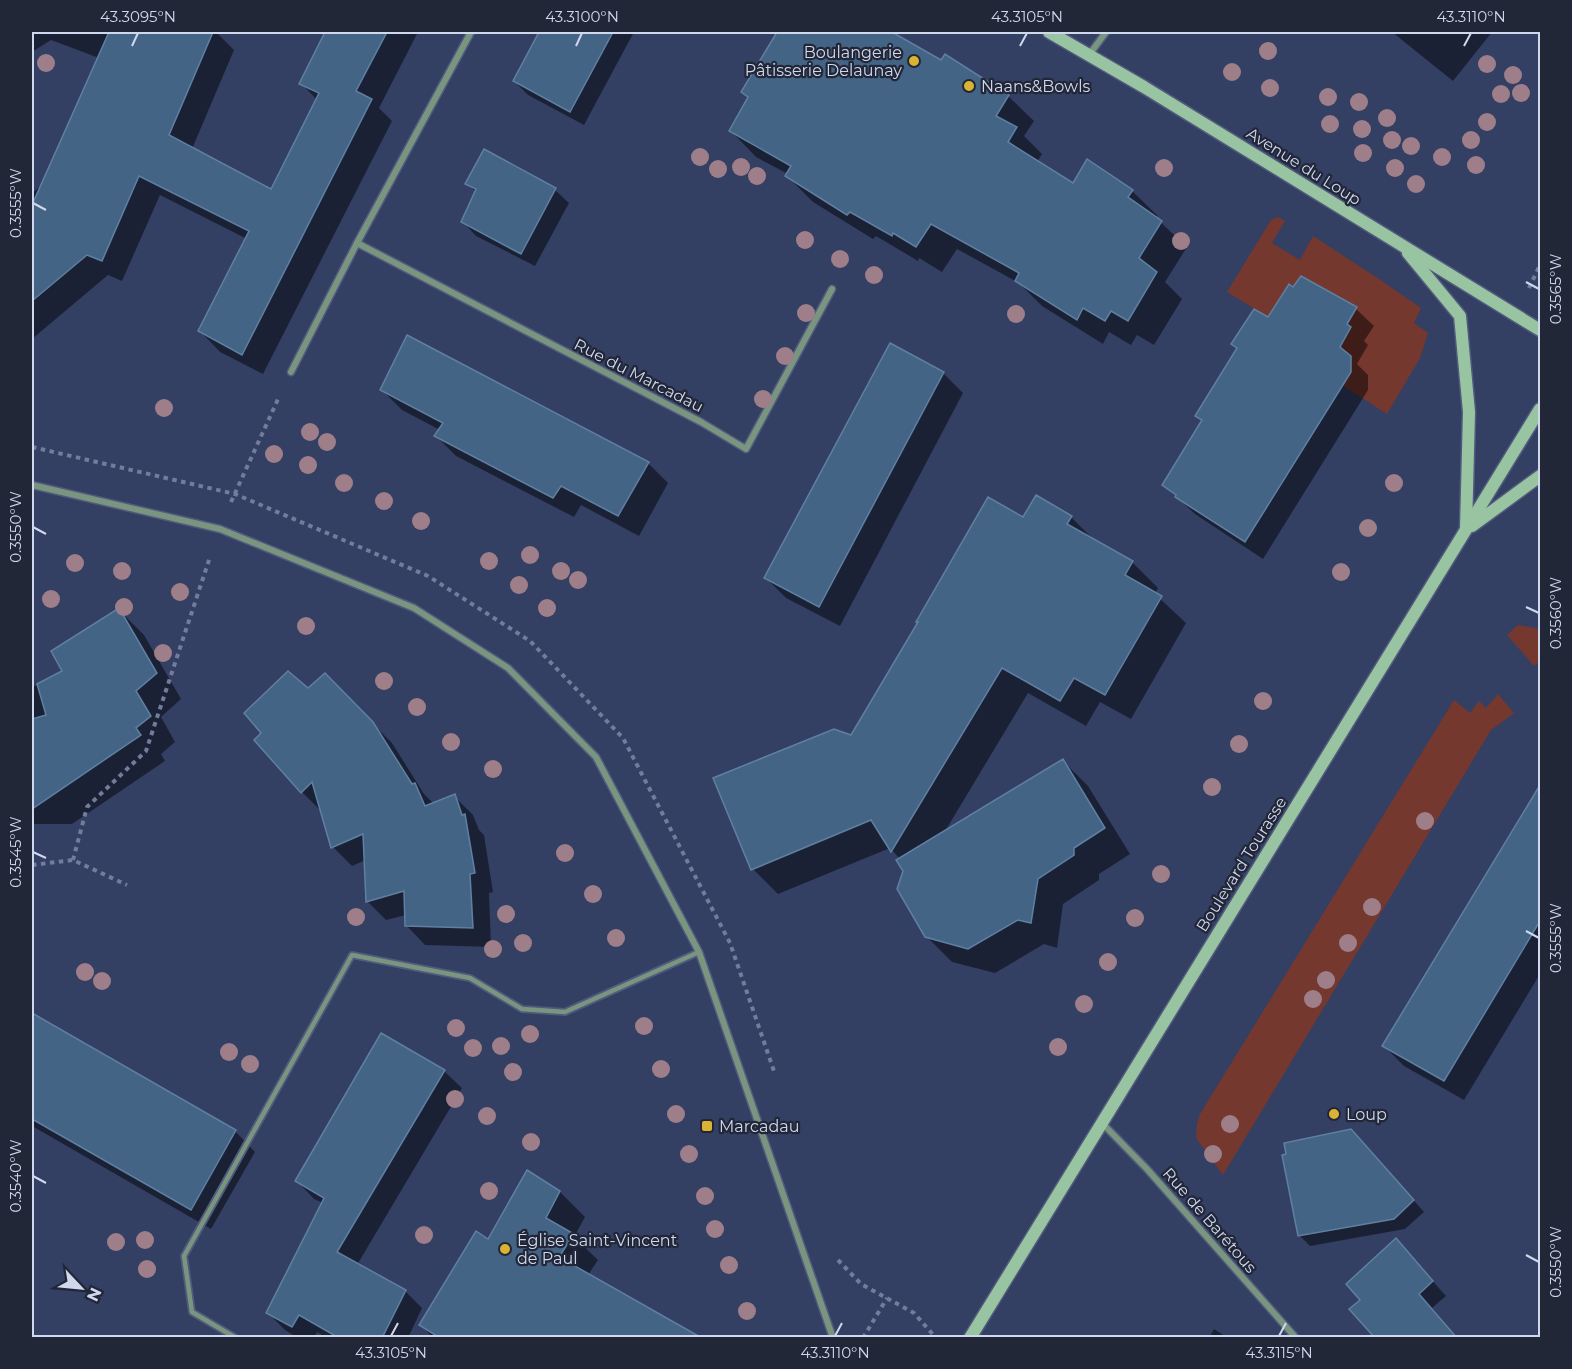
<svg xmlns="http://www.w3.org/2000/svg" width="1572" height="1369" font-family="Montserrat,sans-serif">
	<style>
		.green { fill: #75382f }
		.shadow { fill: #0007 }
		.building { fill: #446485; stroke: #5f80a3; stroke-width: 1.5 }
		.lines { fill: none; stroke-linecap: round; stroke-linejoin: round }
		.lane-casing { stroke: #505b7d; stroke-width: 8 }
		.street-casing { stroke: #505b7d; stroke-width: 9 }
		.secondary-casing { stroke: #505b7d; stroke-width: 15 }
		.path { stroke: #727c9b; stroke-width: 4; stroke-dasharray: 4.5 4.5; stroke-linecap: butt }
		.lane { stroke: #7a957f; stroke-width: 4.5 }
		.street { stroke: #7a957f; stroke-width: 6 }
		.secondary { stroke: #99c4a1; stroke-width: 12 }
		.tree { fill: #9e7f89 }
		.ticks { fill: none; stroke: #d0d8ee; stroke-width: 2 }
		.poi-dot { fill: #dbb333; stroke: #222738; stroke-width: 2 }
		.labels { text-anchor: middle; stroke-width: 4.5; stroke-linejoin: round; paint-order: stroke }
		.poi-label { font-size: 16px; fill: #d0d8ee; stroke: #222738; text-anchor: start }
		.street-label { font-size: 16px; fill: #d0d8ee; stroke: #222738 }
		.neatline { fill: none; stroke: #d0d8ee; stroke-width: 2 }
		.ticks-label { font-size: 15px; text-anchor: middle; fill: #d0d8ee }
	</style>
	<rect width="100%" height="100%" fill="#343f64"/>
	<g class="green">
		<polygon points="1278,217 1285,221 1272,243 1300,260 1313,236 1379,279 1421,308 1414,323 1428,333 1420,358 1387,414 1342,385 1351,372 1351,356 1340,347 1351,327 1347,324 1357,308 1347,302 1289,284 1268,317 1227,292 1271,220"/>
		<polygon points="1518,625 1540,629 1540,661 1534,666 1507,635"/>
		<polygon points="1498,694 1514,713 1491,730 1223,1175 1196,1138 1197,1124 1200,1114 1454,700 1470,713 1479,701 1486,708"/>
	</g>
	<g class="shadow">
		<polygon points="32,32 216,32 234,50 192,149 271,191 317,100 301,83 326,32 418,32 379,108 392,121 263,374 220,352 200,331 247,239 160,195 122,281 108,275 32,339 32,193 42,185 99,58 51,40 32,52"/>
		<polygon points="541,32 634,32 584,125 528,95 514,81"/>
		<polygon points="778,32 889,32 941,62 1008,96 1034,121 1024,136 1042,154 1037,162 1073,185 1132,191 1158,216 1156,218 1187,247 1165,282 1182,299 1154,345 1137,335 1131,345 1109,332 1103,344 1042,306 1019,283 957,249 942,272 919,258 918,261 876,236 873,239 813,202 787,176 788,174 756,157 731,131 749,97 743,92"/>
		<polygon points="1392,32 1492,32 1453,81"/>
		<polygon points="485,151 555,190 569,203 535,266 476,236 463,222 476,192 467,183"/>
		<polygon points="1302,278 1356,309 1374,326 1364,341 1368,345 1357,364 1368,375 1368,390 1263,559 1195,514 1164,485 1203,421 1197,416 1269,319"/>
		<polygon points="943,373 963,393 840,626 786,598 766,578"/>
		<polygon points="382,390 648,463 668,483 639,536 581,505 574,517 456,456 436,436 440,430 402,410"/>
		<polygon points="1071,517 1096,542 1132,562 1158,588 1155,594 1186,623 1131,719 1100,702 1086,726 1028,693 944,833 1063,761 1088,786 1130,854 1099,874 1099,880 1063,904 1057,948 1044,944 995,973 952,962 926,936 900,859 890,848 778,894 753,869 852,736 1024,519"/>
		<polygon points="119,610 144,635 181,699 161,717 175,742 161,754 165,761 72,824 32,824 32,686 71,684"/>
		<polygon points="324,675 392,743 424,794 434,804 454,796 473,815 479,830 484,835 493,892 489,893 491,947 425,945 406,925 406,915 386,920 367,901 366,860 352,866 333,847 322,812 302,792 308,690"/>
		<polygon points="1530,806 1540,812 1540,974 1464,1100 1404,1066 1384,1046"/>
		<polygon points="32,1015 235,1131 255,1152 211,1229 32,1126"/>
		<polygon points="381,1035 444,1071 462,1088 357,1265 405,1291 422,1308 408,1338 327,1338 317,1332 314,1338 298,1338 285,1330 268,1313 323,1203 314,1199 297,1181"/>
		<polygon points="1362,1142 1424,1212 1405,1229 1310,1246 1299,1235"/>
		<polygon points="527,1173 560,1192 585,1217 574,1237 598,1260 588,1275 690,1338 433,1338 421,1325 489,1241"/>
		<polygon points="1396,1240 1446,1296 1432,1308 1457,1338 1377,1338 1362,1301"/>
		<polygon points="1214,1329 1228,1338 1209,1338"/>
	</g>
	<g class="building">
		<polygon points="109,32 213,32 169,135 271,189 319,93 299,84 325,32 387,32 356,91 372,99 242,355 198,331 249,231 139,176 102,261 87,255 32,301 32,205"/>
		<polygon points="539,32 613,32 570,112 513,81"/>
		<polygon points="777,32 892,32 941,60 945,54 1009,95 996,116 1017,127 1008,142 1073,183 1087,159 1133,190 1128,197 1162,221 1139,258 1157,272 1128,321 1111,311 1105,321 1083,308 1077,320 1015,281 1019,273 931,224 916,247 893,233 892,236 850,212 847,215 785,176 791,166 729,131 748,97 741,92"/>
		<polygon points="484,149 556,188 521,254 461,222 476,189 465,184"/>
		<polygon points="1301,276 1357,307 1347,324 1351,327 1340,347 1351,356 1351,372 1245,542 1175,497 1176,495 1162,485 1202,420 1195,416 1237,348 1231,344 1254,309 1268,317 1289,284 1293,287"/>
		<polygon points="407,335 649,462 618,516 561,486 553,498 434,436 443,423 380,390"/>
		<polygon points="890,343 944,372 819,607 764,578"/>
		<polygon points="1036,495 1072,516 1067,524 1133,561 1125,575 1162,596 1105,695 1074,678 1060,701 1002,668 891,852 871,820 751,870 713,778 834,729 851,735 918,622 916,622 988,497 1023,517"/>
		<polygon points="119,608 157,673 136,691 151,716 136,728 141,735 32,809 32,719 46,715 37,684 62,671 51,651"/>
		<polygon points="288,671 308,688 325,673 373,722 412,784 415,783 425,806 455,794 462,815 465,814 475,873 470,874 473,928 405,926 404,891 366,902 363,834 331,848 312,782 301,793 254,740 261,733 244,713"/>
		<polygon points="1063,759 1105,828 1074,848 1074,855 1038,879 1031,923 1018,920 968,949 925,937 897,889 903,871 896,860"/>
		<polygon points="1540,785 1540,921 1444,1081 1382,1046"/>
		<polygon points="32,1013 236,1130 191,1210 32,1119"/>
		<polygon points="381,1033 445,1070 337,1252 406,1290 382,1338 339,1338 299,1315 292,1327 266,1313 324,1198 295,1181"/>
		<polygon points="1351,1129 1414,1200 1394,1219 1298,1236 1282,1155 1286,1154 1284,1143"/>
		<polygon points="527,1170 560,1191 546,1218 574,1234 559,1257 702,1338 440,1338 419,1325 476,1231 488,1239"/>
		<polygon points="1396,1238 1433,1281 1419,1294 1457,1338 1375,1338 1349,1309 1360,1300 1346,1284"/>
	</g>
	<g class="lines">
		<g class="lane-casing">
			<polyline id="lane" points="236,1338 192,1312 184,1256 352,955 470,978 522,1009 565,1012 699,952"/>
		</g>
		<g class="street-casing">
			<g id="street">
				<polyline points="471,32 357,243 701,422 746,449 832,289"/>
				<polyline points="1089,55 1106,32"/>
				<polyline points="291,372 357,243"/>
				<polyline points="32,485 220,529 414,608 508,668 596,757 699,952 833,1338"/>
				<polyline points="1102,1123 1147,1169 1296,1338"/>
			</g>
		</g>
		<g class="secondary-casing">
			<g id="secondary">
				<polyline points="1049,32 1144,87 1540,330"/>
				<polyline points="1408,253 1460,316 1469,412 1466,529"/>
				<polyline points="1472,526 1540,476"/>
				<polyline points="970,1338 1540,409"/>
			</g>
		</g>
		<g class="path">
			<polyline points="1529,288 1540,265"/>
			<polyline points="32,447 235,494 428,576 530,641 623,738 730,943 775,1074"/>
			<polyline points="231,502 279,397"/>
			<polyline points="73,860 87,807 146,751 210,557"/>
			<polyline points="32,865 73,860 127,885"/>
			<polyline points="838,1260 861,1284 914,1313 936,1338"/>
			<polyline points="863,1338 887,1298"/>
		</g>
		<use href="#lane" class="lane"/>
		<use href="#street" class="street"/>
		<use href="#secondary" class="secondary"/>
	</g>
	<g class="tree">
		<circle cx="1268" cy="51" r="9"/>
		<circle cx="46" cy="63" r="9"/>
		<circle cx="1487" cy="64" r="9"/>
		<circle cx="1232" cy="72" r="9"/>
		<circle cx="1513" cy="75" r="9"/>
		<circle cx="1270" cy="88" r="9"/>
		<circle cx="1521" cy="93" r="9"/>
		<circle cx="1501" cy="94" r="9"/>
		<circle cx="1328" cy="97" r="9"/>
		<circle cx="1359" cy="102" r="9"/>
		<circle cx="1387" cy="118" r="9"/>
		<circle cx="1487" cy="122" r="9"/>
		<circle cx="1330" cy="124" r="9"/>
		<circle cx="1362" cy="129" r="9"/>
		<circle cx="1392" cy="140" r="9"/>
		<circle cx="1471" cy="140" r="9"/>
		<circle cx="1411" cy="146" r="9"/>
		<circle cx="1363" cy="153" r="9"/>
		<circle cx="700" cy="157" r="9"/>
		<circle cx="1442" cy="157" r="9"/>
		<circle cx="1476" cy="165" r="9"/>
		<circle cx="741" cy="167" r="9"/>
		<circle cx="1164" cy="168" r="9"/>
		<circle cx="1395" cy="168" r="9"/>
		<circle cx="718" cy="169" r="9"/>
		<circle cx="757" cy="176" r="9"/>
		<circle cx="1416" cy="184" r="9"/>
		<circle cx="805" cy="240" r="9"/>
		<circle cx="1181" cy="241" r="9"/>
		<circle cx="840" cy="259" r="9"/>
		<circle cx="874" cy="275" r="9"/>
		<circle cx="806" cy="313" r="9"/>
		<circle cx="1016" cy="314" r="9"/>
		<circle cx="785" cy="356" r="9"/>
		<circle cx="763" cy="399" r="9"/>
		<circle cx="164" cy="408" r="9"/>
		<circle cx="310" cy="432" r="9"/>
		<circle cx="327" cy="442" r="9"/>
		<circle cx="274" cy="454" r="9"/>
		<circle cx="308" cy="465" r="9"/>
		<circle cx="344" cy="483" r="9"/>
		<circle cx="1394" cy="483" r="9"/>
		<circle cx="384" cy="501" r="9"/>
		<circle cx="421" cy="521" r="9"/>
		<circle cx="1368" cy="528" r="9"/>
		<circle cx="530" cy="555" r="9"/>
		<circle cx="489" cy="561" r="9"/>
		<circle cx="75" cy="563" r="9"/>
		<circle cx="122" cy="571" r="9"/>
		<circle cx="561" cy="571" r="9"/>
		<circle cx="1341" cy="572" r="9"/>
		<circle cx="578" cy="580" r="9"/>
		<circle cx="519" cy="585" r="9"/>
		<circle cx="180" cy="592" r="9"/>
		<circle cx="51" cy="599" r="9"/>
		<circle cx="124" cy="607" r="9"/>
		<circle cx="547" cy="608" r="9"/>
		<circle cx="306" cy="626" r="9"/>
		<circle cx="163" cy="653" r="9"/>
		<circle cx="384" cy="681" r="9"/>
		<circle cx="1263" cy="701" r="9"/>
		<circle cx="417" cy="707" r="9"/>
		<circle cx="451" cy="742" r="9"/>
		<circle cx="1239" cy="744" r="9"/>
		<circle cx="493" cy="769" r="9"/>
		<circle cx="1212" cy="787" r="9"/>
		<circle cx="1425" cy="821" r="9"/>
		<circle cx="565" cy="853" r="9"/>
		<circle cx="1161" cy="874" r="9"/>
		<circle cx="593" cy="894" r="9"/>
		<circle cx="1372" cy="907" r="9"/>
		<circle cx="506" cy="914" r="9"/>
		<circle cx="356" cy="917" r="9"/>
		<circle cx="1135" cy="918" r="9"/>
		<circle cx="616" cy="938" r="9"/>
		<circle cx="523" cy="943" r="9"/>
		<circle cx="1348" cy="943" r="9"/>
		<circle cx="493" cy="949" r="9"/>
		<circle cx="1108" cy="962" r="9"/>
		<circle cx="85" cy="972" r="9"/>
		<circle cx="1326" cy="980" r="9"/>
		<circle cx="102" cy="981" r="9"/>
		<circle cx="1313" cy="999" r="9"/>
		<circle cx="1084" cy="1004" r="9"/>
		<circle cx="644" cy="1026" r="9"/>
		<circle cx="456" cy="1028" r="9"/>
		<circle cx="530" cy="1034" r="9"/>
		<circle cx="501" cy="1046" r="9"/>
		<circle cx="1058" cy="1047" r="9"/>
		<circle cx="473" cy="1048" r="9"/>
		<circle cx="229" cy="1052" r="9"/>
		<circle cx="250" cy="1064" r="9"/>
		<circle cx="661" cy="1069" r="9"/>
		<circle cx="513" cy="1072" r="9"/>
		<circle cx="455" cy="1099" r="9"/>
		<circle cx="676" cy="1114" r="9"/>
		<circle cx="487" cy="1116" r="9"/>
		<circle cx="1230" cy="1124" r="9"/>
		<circle cx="531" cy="1142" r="9"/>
		<circle cx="689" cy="1154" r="9"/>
		<circle cx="1213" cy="1154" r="9"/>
		<circle cx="489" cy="1191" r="9"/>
		<circle cx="705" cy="1196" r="9"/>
		<circle cx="715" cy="1229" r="9"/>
		<circle cx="424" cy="1235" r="9"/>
		<circle cx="145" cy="1240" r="9"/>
		<circle cx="116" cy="1242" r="9"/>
		<circle cx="729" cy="1265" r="9"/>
		<circle cx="147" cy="1269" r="9"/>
		<circle cx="747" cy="1311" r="9"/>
	</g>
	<path class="ticks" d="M132 46 138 33M576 46 582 33M1020 46 1027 33M1464 46 1471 33M33 203 46 210M1526 282 1539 289M33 527 46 534M1526 607 1539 613M33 852 46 858M1526 931 1539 938M33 1176 46 1183M1526 1255 1539 1262M391 1336 398 1323M835 1336 842 1323M1279 1336 1286 1323"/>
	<g class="poi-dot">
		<circle cx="914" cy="61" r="6"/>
		<circle cx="969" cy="86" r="6"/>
		<circle cx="1334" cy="1114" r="6"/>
		<rect x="701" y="1120" width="12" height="12" rx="3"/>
		<circle cx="505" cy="1249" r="6"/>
	</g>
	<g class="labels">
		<g class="poi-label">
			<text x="902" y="58" text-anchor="end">Boulangerie<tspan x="902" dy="18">Pâtisserie Delaunay</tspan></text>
			<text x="981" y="92">Naans&amp;Bowls</text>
			<text x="1346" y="1120">Loup</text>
			<text x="719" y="1132">Marcadau</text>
			<text x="517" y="1246">Église Saint-Vincent<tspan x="517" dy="18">de Paul</tspan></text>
		</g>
		<g class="street-label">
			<text transform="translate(1304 166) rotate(32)" y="6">Avenue du Loup</text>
			<text transform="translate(639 375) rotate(27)" y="6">Rue du Marcadau</text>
			<text transform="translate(1241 864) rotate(-58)" y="6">Boulevard Tourasse</text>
			<text transform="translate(1210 1220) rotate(49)" y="6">Rue de Barétous</text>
		</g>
	</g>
	<rect width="1572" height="1369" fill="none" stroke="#222738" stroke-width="66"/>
	<g transform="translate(81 1288) rotate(116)" stroke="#222738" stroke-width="4.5" paint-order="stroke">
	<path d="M0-4.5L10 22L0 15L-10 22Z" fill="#d0d8ee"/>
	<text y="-9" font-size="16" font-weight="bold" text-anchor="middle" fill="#d0d8ee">N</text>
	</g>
	<rect x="33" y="33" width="1506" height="1303" class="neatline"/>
	<g class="ticks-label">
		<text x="138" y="22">43.3095°N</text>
		<text x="582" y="22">43.3100°N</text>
		<text x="1027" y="22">43.3105°N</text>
		<text x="1471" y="22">43.3110°N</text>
		<text transform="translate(16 203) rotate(-90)" y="5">0.3555°W</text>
		<text transform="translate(1556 289) rotate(-90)" y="5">0.3565°W</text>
		<text transform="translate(16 527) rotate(-90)" y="5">0.3550°W</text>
		<text transform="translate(1556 613) rotate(-90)" y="5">0.3560°W</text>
		<text transform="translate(16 852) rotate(-90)" y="5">0.3545°W</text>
		<text transform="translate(1556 938) rotate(-90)" y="5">0.3555°W</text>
		<text transform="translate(16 1176) rotate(-90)" y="5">0.3540°W</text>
		<text transform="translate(1556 1262) rotate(-90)" y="5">0.3550°W</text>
		<text x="391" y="1358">43.3105°N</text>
		<text x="835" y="1358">43.3110°N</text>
		<text x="1279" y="1358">43.3115°N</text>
	</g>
</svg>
